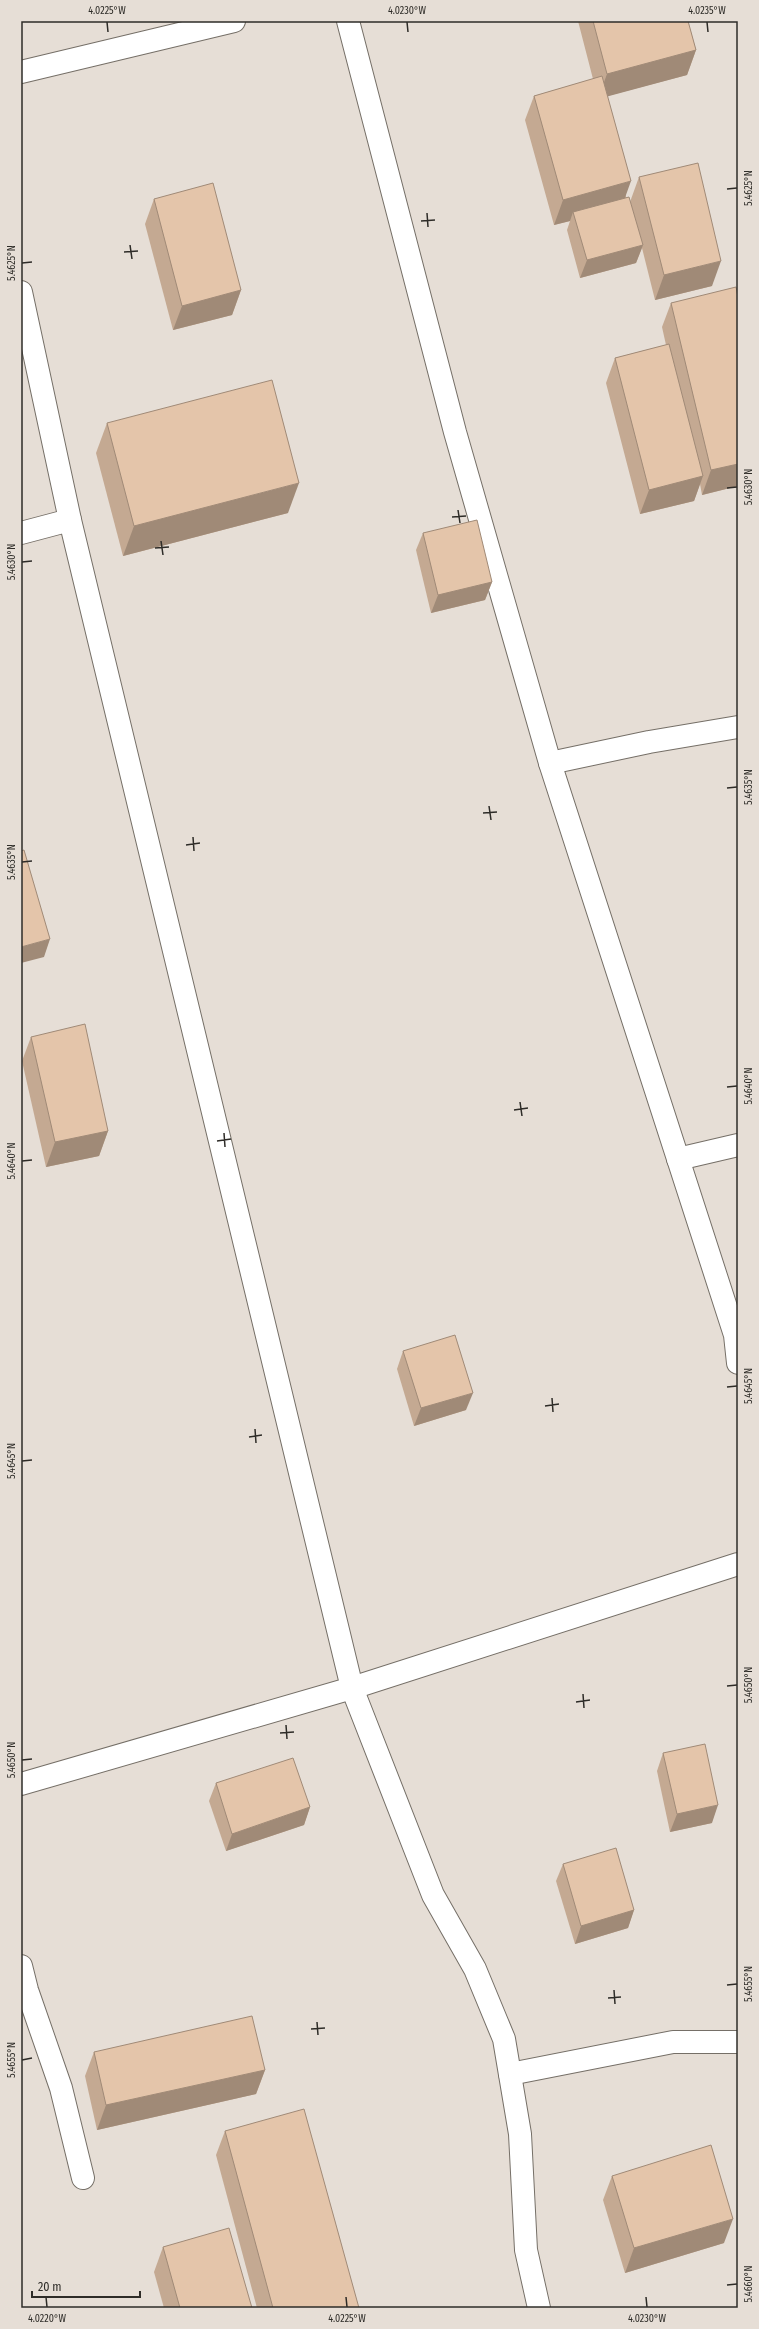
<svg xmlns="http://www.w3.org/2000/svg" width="759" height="2329" font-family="'Fira Sans Condensed',sans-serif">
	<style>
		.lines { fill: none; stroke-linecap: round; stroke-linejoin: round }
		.minor-casing { stroke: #756f67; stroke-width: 24 }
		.minor { stroke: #fff; stroke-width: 22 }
		.wall { fill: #c4a992 }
		.shaded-wall { fill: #a08a77 }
		.building { fill: #e4c5aa; stroke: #a08a77 }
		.ticks { fill: none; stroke: #2e2c28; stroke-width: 1.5 }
		.neatline { fill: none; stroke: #2e2c28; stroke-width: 1.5 }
		.ticks-label { font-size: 10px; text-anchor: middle; fill: #2e2c28 }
	</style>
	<rect width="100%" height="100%" fill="#e6ded6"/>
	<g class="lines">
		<g class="minor-casing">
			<g id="minor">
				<polyline points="348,21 455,432 550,763 735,1335 738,1363"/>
				<polyline points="21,72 234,21"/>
				<polyline points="21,292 70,520 352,1688 433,1895 475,1969 504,2039 520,2134 526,2250 539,2308"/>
				<polyline points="21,533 70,520"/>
				<polyline points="550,763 649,742 738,727"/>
				<polyline points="678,1159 738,1145"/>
				<polyline points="21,1784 352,1688 738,1564"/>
				<polyline points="21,1966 27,1990 61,2088 83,2178"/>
				<polyline points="510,2074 673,2042 738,2042"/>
			</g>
		</g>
		<use href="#minor" class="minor"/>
	</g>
	<g class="wall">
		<polygon points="578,21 688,21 696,50 687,75 607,96 626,197 630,202 639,177 712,286 655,300 642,248 636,263 580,278 567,230 570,221 554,225 525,120 534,96 593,79"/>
		<polygon points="154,199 241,290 232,315 173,330 145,224"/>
		<polygon points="738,297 738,486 702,495 700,484 694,501 640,514 606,383 615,358 666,345 662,327 671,303"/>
		<polygon points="107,423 288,513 123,556 96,453"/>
		<polygon points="423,533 492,582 485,600 431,613 416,550"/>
		<polygon points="31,1037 108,1131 99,1156 46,1167 22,1061"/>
		<polygon points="403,1351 466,1410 414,1426 397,1369"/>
		<polygon points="663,1753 712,1823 670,1832 657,1771"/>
		<polygon points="216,1783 310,1807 304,1825 226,1851 209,1801"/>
		<polygon points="563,1864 634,1910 628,1928 575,1944 556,1881"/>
		<polygon points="94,2052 265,2070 256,2094 97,2130 85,2076"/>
		<polygon points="225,2131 359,2308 257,2308 216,2155"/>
		<polygon points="612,2176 724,2243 625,2273 603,2200"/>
		<polygon points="163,2247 252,2308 164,2308 154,2272"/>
	</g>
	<g class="shaded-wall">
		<polygon points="696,50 687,75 598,99 607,74"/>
		<polygon points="631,181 622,206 573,212 570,221 554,225 563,200"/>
		<polygon points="643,245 636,263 580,278 587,260"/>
		<polygon points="721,261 712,286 655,300 664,275"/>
		<polygon points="241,290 232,315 173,330 182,306"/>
		<polygon points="738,464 738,486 702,495 711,470"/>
		<polygon points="703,476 694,501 640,514 649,490"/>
		<polygon points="299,483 288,513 123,556 134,526"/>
		<polygon points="492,582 485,600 431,613 438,595"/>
		<polygon points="50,939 44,957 21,963 21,947"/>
		<polygon points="108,1131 99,1156 46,1167 55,1142"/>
		<polygon points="473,1393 466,1410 414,1426 421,1408"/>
		<polygon points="718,1805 712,1823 670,1832 677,1814"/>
		<polygon points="310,1807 304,1825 226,1851 232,1834"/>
		<polygon points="634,1910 628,1928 575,1944 581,1926"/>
		<polygon points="265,2070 256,2094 97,2130 106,2105"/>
		<polygon points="733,2219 724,2243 625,2273 634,2248"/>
	</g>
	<g class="building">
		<polygon points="593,21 688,21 696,50 607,74"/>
		<polygon points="602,76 631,181 563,200 534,96"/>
		<polygon points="698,163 721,261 664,275 639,177"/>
		<polygon points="213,183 241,290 182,306 154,199"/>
		<polygon points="629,197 643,245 587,260 573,212"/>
		<polygon points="736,287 738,297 738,464 711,470 671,303"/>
		<polygon points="669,344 703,476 649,490 615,358"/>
		<polygon points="272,380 299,483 134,526 107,423"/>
		<polygon points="477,520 492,582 438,595 423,533"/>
		<polygon points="24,850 50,939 21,947 21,851"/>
		<polygon points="85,1024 108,1131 55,1142 31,1037"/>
		<polygon points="455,1335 473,1393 421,1408 403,1351"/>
		<polygon points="705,1744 718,1805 677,1814 663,1753"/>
		<polygon points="293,1758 310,1807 232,1834 216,1783"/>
		<polygon points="616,1848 634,1910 581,1926 563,1864"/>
		<polygon points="252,2016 265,2070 106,2105 94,2052"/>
		<polygon points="304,2109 359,2308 273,2308 225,2131"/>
		<polygon points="711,2145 733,2219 634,2248 612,2176"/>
		<polygon points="229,2228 252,2308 180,2308 163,2247"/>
	</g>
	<path class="ticks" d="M107 22 108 32M407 22 408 32M707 22 708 32M727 189 737 188M427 213 428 227M421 221 435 220M130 245 132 259M124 252 138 251M22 263 32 262M727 488 737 487M458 510 460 523M452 517 466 516M161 541 163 555M155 548 169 547M22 562 32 561M727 788 737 787M489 806 491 820M483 813 497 812M193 837 194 851M186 845 200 843M22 862 32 861M727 1087 737 1086M520 1102 522 1116M514 1110 528 1108M224 1133 225 1147M217 1141 231 1139M22 1161 32 1160M727 1387 737 1386M552 1398 553 1412M545 1406 559 1404M255 1429 256 1443M249 1437 262 1435M22 1461 32 1460M727 1686 737 1685M583 1694 584 1708M576 1702 590 1700M286 1725 287 1739M280 1733 294 1732M22 1760 32 1759M727 1985 737 1984M614 1990 615 2004M608 1998 621 1997M317 2022 318 2035M311 2029 325 2028M22 2060 32 2058M727 2285 737 2284M46 2297 47 2307M346 2297 347 2307M646 2297 647 2307"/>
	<rect width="759" height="2329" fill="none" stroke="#e6ded6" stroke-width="44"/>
	<path d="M32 2291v6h108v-6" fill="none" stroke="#2e2c28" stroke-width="2"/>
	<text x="38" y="2291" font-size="12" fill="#2e2c28" stroke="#e6ded6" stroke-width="3" paint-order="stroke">20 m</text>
	<rect x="22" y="22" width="715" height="2285" class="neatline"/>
	<g class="ticks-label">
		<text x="107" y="14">4.0225°W</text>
		<text x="407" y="14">4.0230°W</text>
		<text x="707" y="14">4.0235°W</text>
		<text transform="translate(748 188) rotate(-90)" y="4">5.4625°N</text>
		<text transform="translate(11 263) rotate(-90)" y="4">5.4625°N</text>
		<text transform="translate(748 487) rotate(-90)" y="4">5.4630°N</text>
		<text transform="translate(11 562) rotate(-90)" y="4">5.4630°N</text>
		<text transform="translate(748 787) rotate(-90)" y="4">5.4635°N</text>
		<text transform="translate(11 862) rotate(-90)" y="4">5.4635°N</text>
		<text transform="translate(748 1086) rotate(-90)" y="4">5.4640°N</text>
		<text transform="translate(11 1161) rotate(-90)" y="4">5.4640°N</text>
		<text transform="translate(748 1386) rotate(-90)" y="4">5.4645°N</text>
		<text transform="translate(11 1461) rotate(-90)" y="4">5.4645°N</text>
		<text transform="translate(748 1685) rotate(-90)" y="4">5.4650°N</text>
		<text transform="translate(11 1760) rotate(-90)" y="4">5.4650°N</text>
		<text transform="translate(748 1984) rotate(-90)" y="4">5.4655°N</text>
		<text transform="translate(11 2060) rotate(-90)" y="4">5.4655°N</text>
		<text transform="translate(748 2284) rotate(-90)" y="4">5.4660°N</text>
		<text x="47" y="2322">4.0220°W</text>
		<text x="347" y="2322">4.0225°W</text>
		<text x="647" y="2322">4.0230°W</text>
	</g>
</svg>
